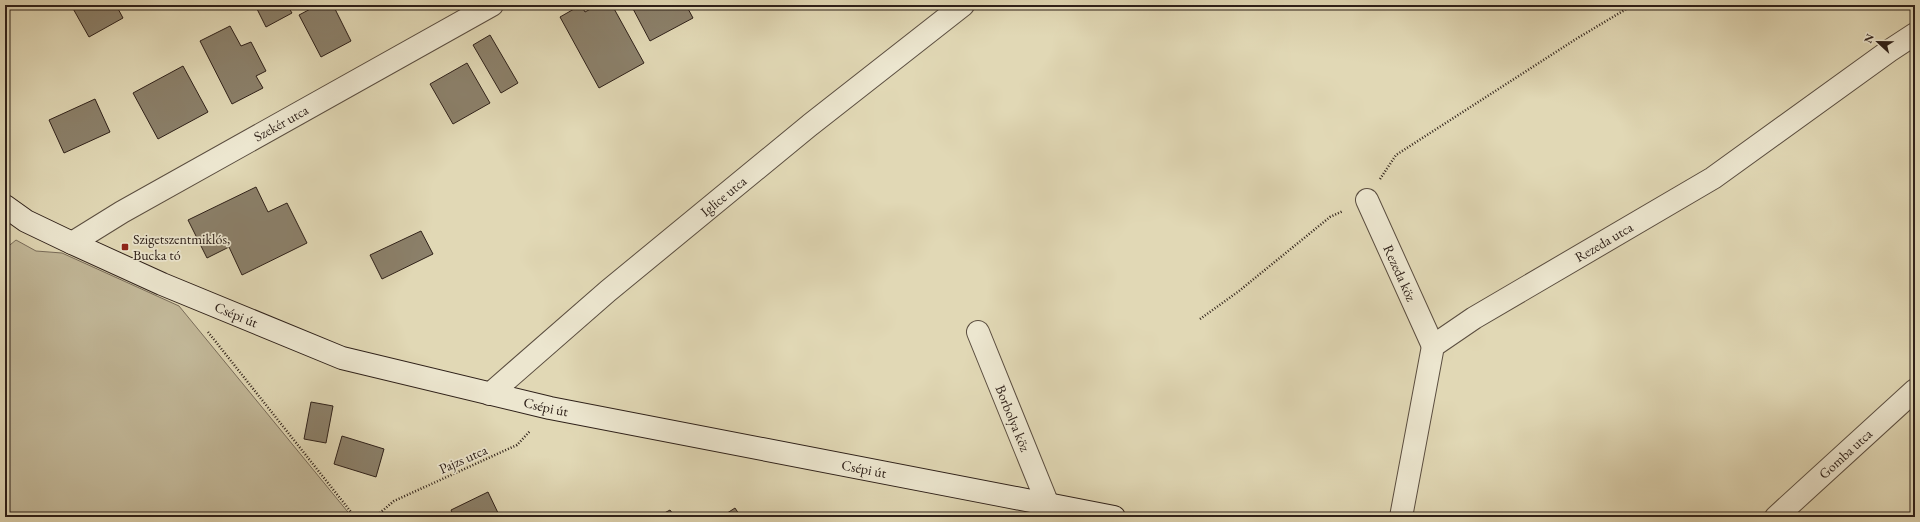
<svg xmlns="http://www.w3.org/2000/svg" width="1920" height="522" font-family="'EB Garamond',serif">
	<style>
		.green { fill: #c3b99a; stroke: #786c5a }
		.building { fill: #8b806a; stroke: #2e2019 }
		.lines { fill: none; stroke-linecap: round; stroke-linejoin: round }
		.street-casing { stroke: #5b4e40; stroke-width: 24 }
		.secondary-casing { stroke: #2e2019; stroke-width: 24 }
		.path { stroke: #2e2019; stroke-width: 2.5; stroke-dasharray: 1 2; stroke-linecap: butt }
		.street { stroke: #ece6cf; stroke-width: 22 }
		.secondary { stroke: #ece6cf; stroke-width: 22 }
		.poi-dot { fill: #8f2418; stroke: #ece6cf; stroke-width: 1.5 }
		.labels { text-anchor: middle; stroke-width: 3.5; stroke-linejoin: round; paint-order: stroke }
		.street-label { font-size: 14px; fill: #2e2019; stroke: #ece6cf }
		.poi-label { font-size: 14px; fill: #2e2019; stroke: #ece6cf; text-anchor: start }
	</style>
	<rect width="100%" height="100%" fill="#e1d8b5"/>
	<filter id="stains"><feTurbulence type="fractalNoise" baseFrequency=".005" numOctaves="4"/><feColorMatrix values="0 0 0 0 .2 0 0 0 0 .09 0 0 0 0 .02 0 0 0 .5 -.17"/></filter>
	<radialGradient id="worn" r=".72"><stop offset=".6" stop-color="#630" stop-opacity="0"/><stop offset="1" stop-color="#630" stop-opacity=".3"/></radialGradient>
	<polygon class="green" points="16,240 36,251 62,253 179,306 352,517 5,517 5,249"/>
	<g class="building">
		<polygon points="71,5 116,5 123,18 89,37"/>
		<polygon points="255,5 287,5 292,13 266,27"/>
		<polygon points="318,5 333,5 351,41 321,57 299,15"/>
		<polygon points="581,5 585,12 598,5 612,5 644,63 599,88 560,17"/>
		<polygon points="631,5 686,5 693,18 650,41"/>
		<polygon points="230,26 241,46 251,42 266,71 256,76 263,88 232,104 200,41"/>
		<polygon points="490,35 518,83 501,93 473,45"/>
		<polygon points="467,63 490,103 453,124 430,84"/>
		<polygon points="183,66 208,112 158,139 133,93"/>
		<polygon points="95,99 110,132 64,153 49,120"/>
		<polygon points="256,187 268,212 287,203 307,243 242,275 229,247 207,258 188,220"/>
		<polygon points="421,231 433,254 382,279 370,255"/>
		<polygon points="311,402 333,406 326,443 304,439"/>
		<polygon points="342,436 384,449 376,477 334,464"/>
		<polygon points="488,492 500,517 454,517 451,510"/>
		<polygon points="735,508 741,517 721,517"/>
		<polygon points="670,510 675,517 657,517"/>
	</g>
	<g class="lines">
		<g class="street-casing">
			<g id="street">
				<path id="s1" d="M1367 200 1433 346"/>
				<path id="s2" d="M72 243 122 212 492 5"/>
				<path id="s3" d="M978 332 1053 517"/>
				<path id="s4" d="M490 394 608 291 810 125 963 5"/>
				<path id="s5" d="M1401 517 1433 346 1474 318 1713 178 1889 51 1915 34"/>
				<path id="s6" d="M1776 517 1915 390"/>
			</g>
		</g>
		<g class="secondary-casing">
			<g id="secondary">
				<path id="s7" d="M5 206 26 221 72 243 162 284 342 358 550 408 1114 517"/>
			</g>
		</g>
		<g class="path">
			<polyline points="1380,179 1396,155 1576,39 1633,5"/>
			<polyline points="1200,319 1239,291 1330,217 1343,211"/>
			<polyline points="208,332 355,517"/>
			<polyline points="375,517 394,501 517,445 530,431"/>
		</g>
		<use href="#street" class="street"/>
		<use href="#secondary" class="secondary"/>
	</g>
	<rect class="poi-dot" x="121" y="243" width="8" height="8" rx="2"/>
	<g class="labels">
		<g class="street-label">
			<text dy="5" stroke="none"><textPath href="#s2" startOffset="241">Szekér utca</textPath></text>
			<text dy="5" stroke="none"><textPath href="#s4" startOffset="306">Iglice utca</textPath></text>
			<text dy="5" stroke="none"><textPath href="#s5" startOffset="374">Rezeda utca</textPath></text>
			<text dy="5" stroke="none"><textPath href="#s1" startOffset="80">Rezeda köz</textPath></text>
			<text dy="5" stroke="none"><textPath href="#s7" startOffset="256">Csépi út</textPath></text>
			<text dy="5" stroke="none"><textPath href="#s7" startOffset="580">Csépi út</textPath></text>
			<text dy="5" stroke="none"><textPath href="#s3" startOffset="93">Borbolya köz</textPath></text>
			<text dy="5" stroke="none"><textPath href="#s6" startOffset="94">Gomba utca</textPath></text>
			<text transform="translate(463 459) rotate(-24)" y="5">Pajzs utca</text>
			<text dy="5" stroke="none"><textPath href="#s7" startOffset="904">Csépi út</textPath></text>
		</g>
		<g class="poi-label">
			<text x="133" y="244">Szigetszentmiklós,<tspan x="133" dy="16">Bucka tó</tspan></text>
		</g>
	</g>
	<rect width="1920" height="522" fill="none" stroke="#e1d8b5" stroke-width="20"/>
	<rect x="6" y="6" width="1908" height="510" fill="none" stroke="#2e2019" stroke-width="2"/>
	<rect x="10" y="10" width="1900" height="502" fill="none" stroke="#2e2019"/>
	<g transform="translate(1878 42) rotate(292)" stroke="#ece6cf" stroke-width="3" paint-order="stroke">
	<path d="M0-3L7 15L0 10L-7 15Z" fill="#2e2019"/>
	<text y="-6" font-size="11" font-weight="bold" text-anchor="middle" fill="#2e2019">N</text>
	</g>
	<rect width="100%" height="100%" filter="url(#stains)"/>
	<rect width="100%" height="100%" fill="url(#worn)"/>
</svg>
